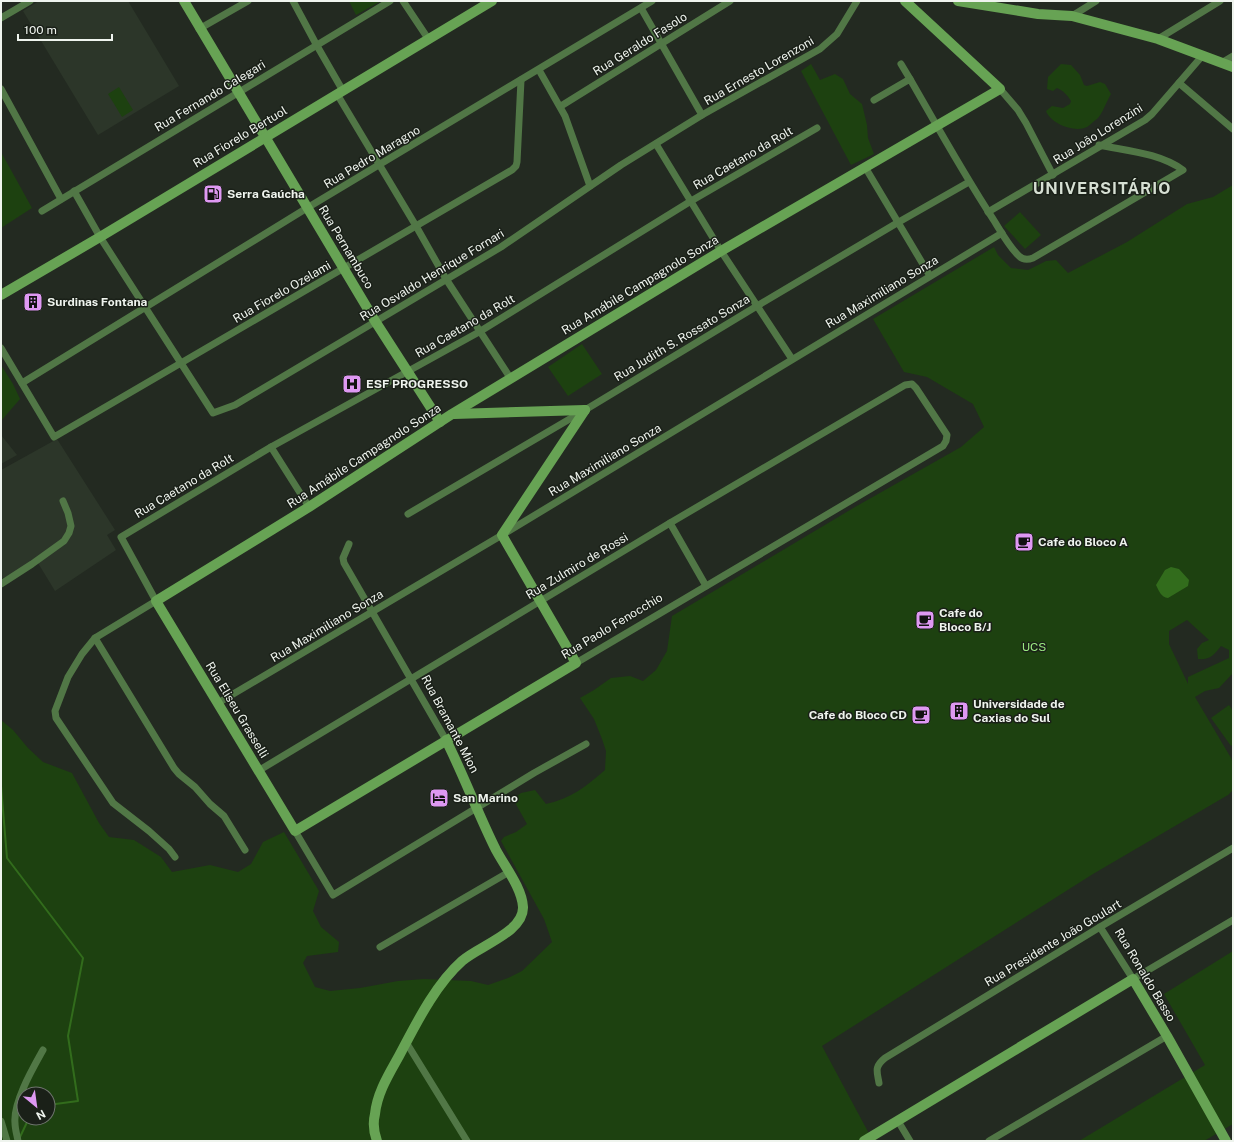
<svg xmlns="http://www.w3.org/2000/svg" width="1234" height="1142" font-family="'Public Sans',sans-serif">
	<style>
		.built { fill: #2c3629 }
		.green { fill: #1d4110; fill-rule: evenodd }
		.water { fill: #326c1c }
		.lines { fill: none; stroke-linecap: round; stroke-linejoin: round }
		.stream { stroke: #326c1c; stroke-width: 2 }
		.street { stroke: #517746; stroke-width: 7 }
		.secondary { stroke: #67a354; stroke-width: 10 }
		.labels { text-anchor: middle; stroke-width: 3; stroke-linejoin: round; paint-order: stroke }
		.street-label { font-size: 12px; fill: #eff4ee; stroke: #1a2018 }
		.poi-label { font-size: 12px; font-weight: bold; fill: #eff4ee; stroke: #1a2018; text-anchor: start }
		.park-label { font-size: 12px; fill: #9ae981; stroke: #1a2018 }
		.district-label { font-size: 16px; font-weight: bold; letter-spacing: 1px; fill: #d6dfd3; stroke: #1a2018 }
	</style>
	<rect width="100%" height="100%" fill="#232a21"/>
	<g class="built">
		<polygon points="39,1 128,1 179,86 98,135 23,11"/>
		<polygon points="351,372 361,389 351,395 341,377"/>
		<polygon points="1,435 17,455 1,464"/>
		<polygon points="57,439 115,530 107,535 116,550 55,591 38,563 1,579 1,470"/>
	</g>
	<g class="green">
		<polygon points="349,1 381,1 356,15"/>
		<polygon points="811,64 820,80 835,74 843,79 850,94 862,104 867,125 868,138 874,154 851,165 801,71"/>
		<path d="M1061 64 1071 65 1080 75 1084 85 1087 86 1100 82 1105 84 1111 94C1107 100 1102 115 1097 119 1094 121 1090 125 1087 127 1075 133 1051 124 1046 111L1052 106 1063 108 1070 104 1071 101C1067 95 1064 91 1057 88L1053 91 1047 89 1048 77Z"/>
		<polygon points="119,87 133,110 122,117 108,94"/>
		<polygon points="1,152 32,208 1,228"/>
		<path d="M1233 185V673L1219 688 1205 691 1195 697 1231 758 1233 763V790L1228 795 1093 874 822 1046 873 1141H1V720L13 730 28 748 43 762 72 773 99 823 109 837 134 840 161 857 172 872 210 865 238 872 251 864 263 842 284 832 319 891 313 911 321 927 339 942 338 952 307 956 303 963 315 987 330 991 360 988 398 981 424 979 471 981 488 985 508 978 522 971 552 942 544 919 501 841 504 837 516 832 527 824 513 799 521 793 535 790 546 804C570 799 587 786 605 770L606 751 602 739 594 719 580 698 594 690 611 678 630 676 643 681 656 670 667 651 672 616 855 507 961 447 984 427 973 404 927 377 904 372 873 319 994 247 998 255 1011 268 1028 270 1046 261 1056 260 1068 273 1127 242 1187 204 1213 197ZM1187 620 1209 640 1202 643 1197 649 1198 659C1210 660 1214 655 1221 646L1229 650V658L1188 677V684L1169 644V631ZM24 1094H48V1118H24Z"/>
		<polygon points="1020,212 1041,235 1025,249 1004,226"/>
		<polygon points="582,344 602,374 568,396 548,367"/>
		<polygon points="1,365 13,384 20,399 1,421"/>
		<polygon points="1229,705 1233,711 1233,744 1231,746 1211,718"/>
		<polygon points="1233,951 1233,1124 1204,1141 1079,1141 1205,1065 1164,994"/>
	</g>
	<path class="water" d="M1171 567 1179 569 1189 580 1188 586 1168 598C1161 597 1159 591 1156 585L1165 570Z"/>
	<g class="lines">
		<g class="stream">
			<polyline points="1,786 7,858 83,958 68,1036 78,1101 48,1105"/>
			<polyline points="20,1137 29,1118"/>
		</g>
		<g class="street">
			<polyline points="293,1 316,44 343,91"/>
			<polyline points="403,1 429,40"/>
			<polyline points="641,8 702,115"/>
			<polyline points="1072,16 1096,1"/>
			<polyline points="1,18 30,1"/>
			<polyline points="199,29 248,1"/>
			<polyline points="1158,39 1220,1"/>
			<polyline points="1223,62 1233,56"/>
			<polyline points="901,64 910,79"/>
			<polyline points="539,70 565,116 590,186"/>
			<polyline points="1179,83 1233,129"/>
			<polyline points="1,89 61,199"/>
			<polyline points="1000,89 1018,110 1026,123 1053,175"/>
			<polyline points="337,94 416,226 446,279 511,379"/>
			<path d="M874 100 910 79C937 126 963 173 993 219 1000 230 1009 247 1019 256 1023 260 1028 260 1033 258L1183 170C1159 153 1128 151 1099 145"/>
			<polyline points="561,106 730,1"/>
			<polyline points="656,144 721,251 792,359"/>
			<polyline points="865,167 930,276"/>
			<polyline points="74,191 100,237 213,413 235,405 501,247 621,165 702,115 820,49 837,34 857,1"/>
			<polyline points="42,211 390,1"/>
			<polyline points="988,212 1145,120 1152,114 1203,55"/>
			<polyline points="1,348 54,437 512,170 516,166 517,162 521,80"/>
			<polyline points="22,383 307,208 652,1"/>
			<polyline points="271,447 309,507"/>
			<polyline points="408,514 585,410 757,306 897,223 969,182"/>
			<polyline points="670,523 706,586"/>
			<polyline points="349,544 343,558 344,563 446,740"/>
			<polyline points="1,584 32,564 64,541 69,533 71,526 68,513 63,501"/>
			<polyline points="95,638 174,768 179,774 195,787 210,804 224,816 245,850"/>
			<polyline points="218,703 502,535 1002,233"/>
			<polyline points="258,771 670,523 905,385 912,384 916,388 947,435 946,441 943,446 576,663"/>
			<polyline points="295,831 333,895 534,773 586,744"/>
			<polyline points="175,857 169,849 149,831 113,803 56,718 55,711 68,677 82,654 95,638 156,601 121,537 271,447 479,332 691,201 817,128"/>
			<polyline points="1100,927 1133,979 1233,920"/>
			<polyline points="380,947 509,872"/>
			<polyline points="406,1042 467,1141"/>
			<path d="M879 1083C877 1071 874 1067 885 1058L1100 927 1233 848"/>
			<polyline points="1,1121 7,1141"/>
			<polyline points="898,1121 910,1141"/>
			<path d="M18 1141C17 1135 15 1129 15 1123 13 1102 33 1068 43 1050"/>
			<polyline points="989,1141 1167,1036"/>
		</g>
		<g class="secondary">
			<polyline points="184,1 375,321 440,422"/>
			<polyline points="958,1 1038,14 1072,16 1158,39 1233,67"/>
			<polyline points="1,295 100,237 492,1"/>
			<polyline points="585,410 502,535 576,663 295,831 156,601 309,507 452,414 721,251 1000,89 905,1"/>
			<polyline points="454,414 585,410"/>
			<path d="M377 1141C374 1133 373 1122 375 1114 377 1093 389 1074 399 1056 416 1024 435 985 462 961 479 946 524 932 523 907 522 888 505 867 496 850 478 814 464 776 446 740"/>
			<polyline points="864,1141 1133,979 1167,1036 1226,1141"/>
		</g>
	</g>
	<defs>
		<g id="fuel-square" transform="scale(1)"><rect x="-9" y="-9" width="18" height="18" rx="4" fill="#de98f2" stroke="#1a2018"/><path d="M-5.5-6h7V0h2V4h1.3V-2.5L3-4.5l.8-.8L6-3V5H2.5V1h-1V6h-7ZM-4.2-4.7v3.2H.2V-4.7Z" fill="#111"/></g>
		<g id="building-square" transform="scale(1)"><rect x="-9" y="-9" width="18" height="18" rx="4" fill="#de98f2" stroke="#1a2018"/><path d="M-4-6H4V6H1V3H-1V6H-4ZM-2.5-4.3h1.7v1.8h-1.7ZM.8-4.3h1.7v1.8H.8ZM-2.5-1h1.7V.8h-1.7ZM.8-1h1.7V.8H.8Z" fill="#111"/></g>
		<g id="hospital-square" transform="scale(1)"><rect x="-9" y="-9" width="18" height="18" rx="4" fill="#de98f2" stroke="#1a2018"/><path d="M-5-5h3v3.5h4V-5h3V5h-3V1.5h-4V5h-3Z" fill="#111"/></g>
		<g id="cafe-square" transform="scale(1)"><rect x="-9" y="-9" width="18" height="18" rx="4" fill="#de98f2" stroke="#1a2018"/><path d="M-5.5-4.5H6V0H3Q3 3.5 0 3.5H-2.5Q-5.5 3.5-5.5 0ZM3-3.2v2h1.7v-2ZM-6 4.5H4V6H-6Z" fill="#111"/></g>
		<g id="hotel-square" transform="scale(1)"><rect x="-9" y="-9" width="18" height="18" rx="4" fill="#de98f2" stroke="#1a2018"/><path d="M-6-4.5h1.5V1H6V5H4.5V3h-9V5H-6ZM-4 0a1.8 1.8 0 1 1 3.6 0ZM.5 0V-2.5h3Q6-2.5 6 0Z" fill="#111"/></g>
	</defs>
	<g fill-rule="evenodd">
		<use href="#fuel-square" x="213" y="194"/>
		<use href="#building-square" x="33" y="302"/>
		<use href="#hospital-square" x="352" y="384"/>
		<use href="#cafe-square" x="1024" y="542"/>
		<use href="#cafe-square" x="925" y="620"/>
		<use href="#building-square" x="959" y="711"/>
		<use href="#cafe-square" x="921" y="715"/>
		<use href="#hotel-square" x="439" y="798"/>
	</g>
	<g class="labels">
		<g class="street-label">
			<text transform="translate(640 44) rotate(-32)" y="4">Rua Geraldo Fasolo</text>
			<text transform="translate(759 71) rotate(-30)" y="4">Rua Ernesto Lorenzoni</text>
			<text transform="translate(210 96) rotate(-31)" y="4">Rua Fernando Calegari</text>
			<text transform="translate(1098 134) rotate(-32)" y="4">Rua João Lorenzini</text>
			<text transform="translate(240 137) rotate(-31)" y="4">Rua Fiorelo Bertuol</text>
			<text transform="translate(372 157) rotate(-31)" y="4">Rua Pedro Maragno</text>
			<text transform="translate(743 158) rotate(-30)" y="4">Rua Caetano da Rolt</text>
			<text transform="translate(346 247) rotate(59)" y="4">Rua Pernambuco</text>
			<text transform="translate(432 275) rotate(-31)" y="4">Rua Osvaldo Henrique Fornari</text>
			<text transform="translate(640 285) rotate(-31)" y="4">Rua Amábile Campagnolo Sonza</text>
			<text transform="translate(282 292) rotate(-30)" y="4">Rua Fiorelo Ozelami</text>
			<text transform="translate(882 292) rotate(-31)" y="4">Rua Maximiliano Sonza</text>
			<text transform="translate(465 326) rotate(-30)" y="4">Rua Caetano da Rolt</text>
			<text transform="translate(682 338) rotate(-31)" y="4">Rua Judith S. Rossato Sonza</text>
			<text transform="translate(364 456) rotate(-33)" y="4">Rua Amábile Campagnolo Sonza</text>
			<text transform="translate(605 460) rotate(-31)" y="4">Rua Maximiliano Sonza</text>
			<text transform="translate(184 486) rotate(-31)" y="4">Rua Caetano da Rolt</text>
			<text transform="translate(577 566) rotate(-31)" y="4">Rua Zulmiro de Rossi</text>
			<text transform="translate(327 626) rotate(-31)" y="4">Rua Maximiliano Sonza</text>
			<text transform="translate(612 626) rotate(-31)" y="4">Rua Paolo Fenocchio</text>
			<text transform="translate(237 710) rotate(59)" y="4">Rua Eliseu Grasselli</text>
			<text transform="translate(450 724) rotate(62)" y="4">Rua Bramante Mion</text>
			<text transform="translate(1053 943) rotate(-31)" y="4">Rua Presidente João Goulart</text>
			<text transform="translate(1145 975) rotate(59)" y="4">Rua Ronaldo Basso</text>
		</g>
		<g class="poi-label">
			<text x="227" y="198">Serra Gaúcha</text>
			<text x="47" y="306">Surdinas Fontana</text>
			<text x="366" y="388">ESF PROGRESSO</text>
			<text x="1038" y="546">Cafe do Bloco A</text>
			<text x="939" y="617">Cafe do<tspan x="939" dy="14">Bloco B/J</tspan></text>
			<text x="973" y="708">Universidade de<tspan x="973" dy="14">Caxias do Sul</tspan></text>
			<text x="907" y="719" text-anchor="end">Cafe do Bloco CD</text>
			<text x="453" y="802">San Marino</text>
		</g>
		<g class="park-label">
			<text x="1034" y="651">UCS</text>
		</g>
		<g class="district-label">
			<text x="1102" y="194">UNIVERSITÁRIO</text>
		</g>
	</g>
	<rect width="1234" height="1142" fill="none" stroke="#eff4ee" stroke-width="4"/>
	<g transform="translate(36 1106) rotate(151)"><circle r="19" fill="#1a2018" stroke="#6f756e"/>
	<path d="M0-3L7 15L0 10L-7 15Z" fill="#de98f2"/>
	<text y="-6" font-size="11" font-weight="bold" text-anchor="middle" fill="#eff4ee">N</text>
	</g>
	<path d="M18 34v6h94v-6" fill="none" stroke="#eff4ee" stroke-width="2"/>
	<text x="24" y="34" font-size="12" fill="#eff4ee" stroke="#1a2018" stroke-width="3" paint-order="stroke">100 m</text>
</svg>
